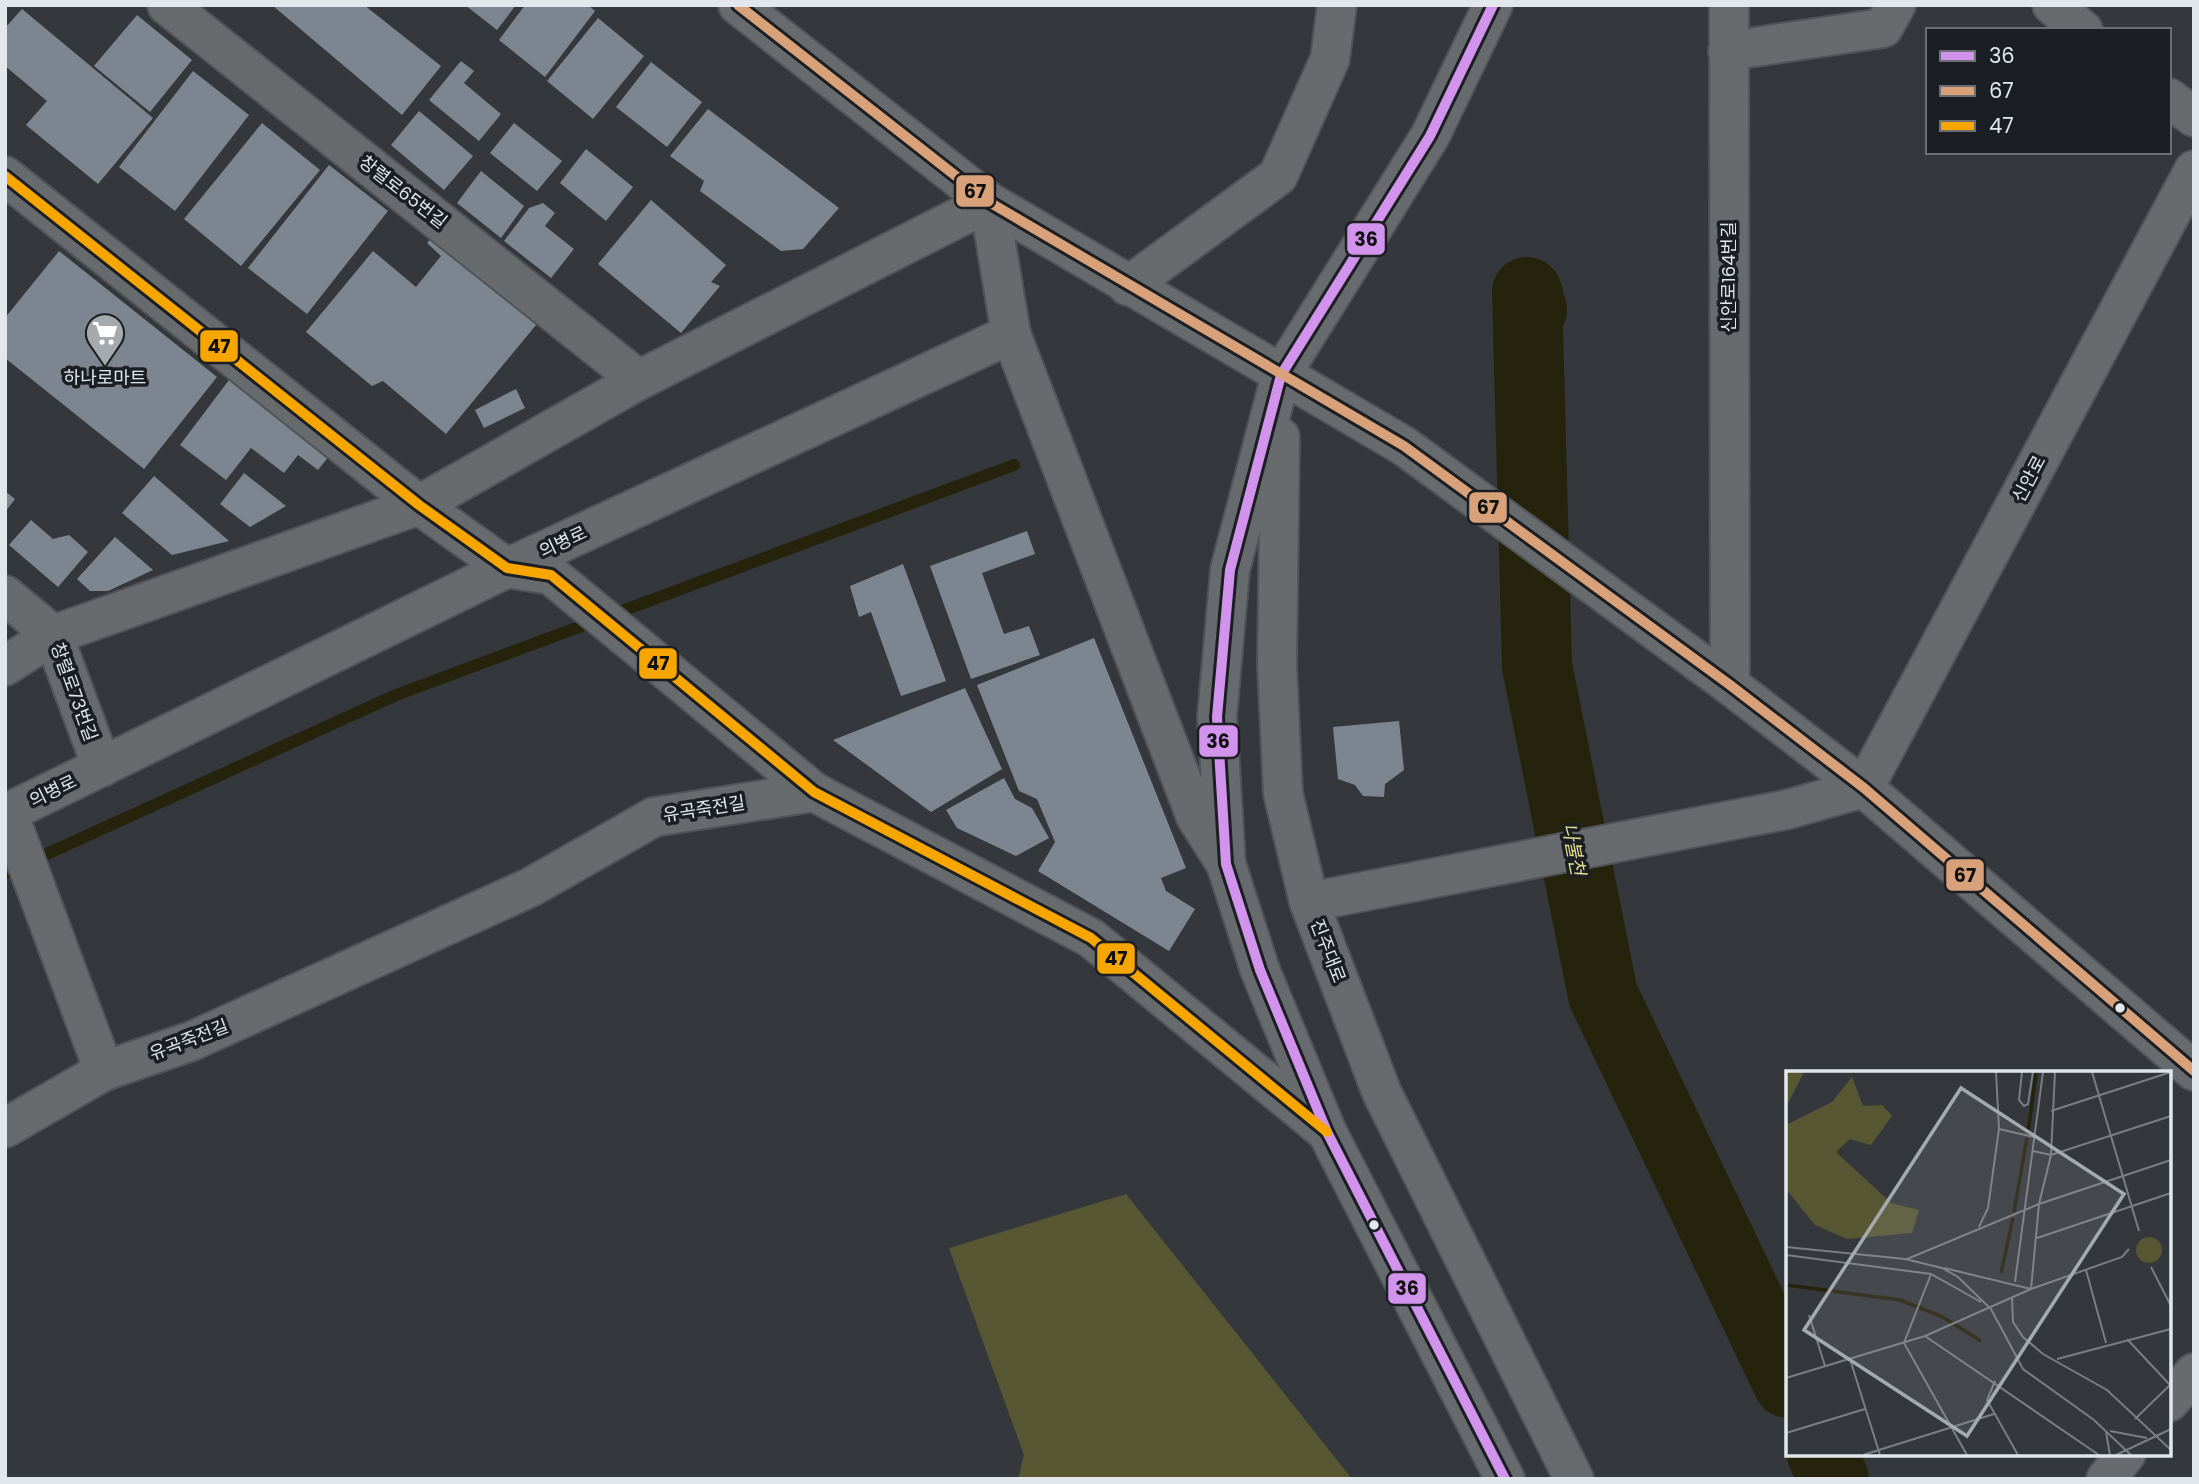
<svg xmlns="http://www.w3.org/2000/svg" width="2199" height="1484" font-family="Poppins,'Noto Sans KR',sans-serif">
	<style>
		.green { fill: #585734 }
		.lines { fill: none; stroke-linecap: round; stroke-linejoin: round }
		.stream { stroke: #25230b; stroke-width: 12 }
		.river { stroke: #25230b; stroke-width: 70 }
		.building { fill: #7d8690 }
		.minor-casing { stroke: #505458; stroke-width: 42 }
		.minor { stroke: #686b6e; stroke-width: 38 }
		.bus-1-casing { stroke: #1b1f23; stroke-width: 16 }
		.bus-2-casing { stroke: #1b1f23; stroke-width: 16 }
		.bus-3-casing { stroke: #1b1f23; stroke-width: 16 }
		.bus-1 { stroke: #d193ec; stroke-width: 10 }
		.bus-2 { stroke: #d9a179; stroke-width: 10 }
		.bus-3 { stroke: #f7a600; stroke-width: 10 }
		.bus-dot { fill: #e2e7ec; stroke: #1b1f23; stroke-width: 2.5 }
		.labels { text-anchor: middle; stroke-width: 7; stroke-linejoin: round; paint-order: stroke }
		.street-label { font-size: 18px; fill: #e2e7ec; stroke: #1b1f23 }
		.poi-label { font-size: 18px; fill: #e2e7ec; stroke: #1b1f23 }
		.water-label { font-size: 19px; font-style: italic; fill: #e2df8e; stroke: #1b1f23 }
		.inset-river { fill: none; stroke: #25230b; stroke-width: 3.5 }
		.inset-road { fill: none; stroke: #7a7e82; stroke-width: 2 }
		.view { fill: #a5aaae; fill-opacity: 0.15; stroke: #a5aaae; stroke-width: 3.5 }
		.inset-edge { fill: none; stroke: #e2e7ec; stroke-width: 3.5 }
		.line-badge { stroke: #1b1f23; stroke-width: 2.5 }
		.pale-badge-label { font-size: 19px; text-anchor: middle; font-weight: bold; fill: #111 }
	</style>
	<rect width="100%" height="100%" fill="#34383c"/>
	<polygon class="green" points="1126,1194 1352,1479 1018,1479 1024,1455 949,1248"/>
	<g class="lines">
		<polyline class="stream" points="5,873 396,695 1014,465"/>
		<g class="river">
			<polyline points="1532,310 1527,292 1537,666 1603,995 1788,1383"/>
			<polyline points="1822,1454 1834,1479"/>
		</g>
	</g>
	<g class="building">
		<polygon points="272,5 364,5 441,66 402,115"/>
		<polygon points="465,5 516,5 497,30"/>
		<polygon points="525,5 588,5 595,11 545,77 499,40"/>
		<polygon points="22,9 153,118 98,184 26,125 47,101 5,66 5,28"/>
		<polygon points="137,15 192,60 150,112 94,66"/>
		<polygon points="598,18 644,56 593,119 547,81"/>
		<polygon points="461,61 474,71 464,83 501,114 479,141 429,100"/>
		<polygon points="651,62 702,102 667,147 616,107"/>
		<polygon points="193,71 249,115 175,211 119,167"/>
		<polygon points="708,109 839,208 803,249 781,251 700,191 704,181 670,156"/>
		<polygon points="419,111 473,156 444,190 391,145"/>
		<polygon points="262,123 320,170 241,266 184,219"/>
		<polygon points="514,123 562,161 537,191 490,153"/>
		<polygon points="586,149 633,187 606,221 560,183"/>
		<polygon points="329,165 388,211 307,314 248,268"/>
		<polygon points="481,171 524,206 501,238 457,203"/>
		<polygon points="651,200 726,265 711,282 720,286 681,333 598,264"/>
		<polygon points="543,203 555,213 545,226 574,249 551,278 504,241 529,208"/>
		<polygon points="437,231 541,319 446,434 383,381 372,386 306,332 373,251 416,287 441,256 427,243"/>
		<polygon points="59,251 217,377 144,469 5,358 5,318"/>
		<polygon points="238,368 337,446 318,470 298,455 284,473 251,448 226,480 180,445"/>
		<polygon points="516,389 525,408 484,428 475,410"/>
		<polygon points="244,473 286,506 250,527 220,504"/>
		<polygon points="154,476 229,541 172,555 122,513"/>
		<polygon points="5,491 15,499 5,512"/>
		<polygon points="31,520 53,539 69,535 88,552 58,587 9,545"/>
		<polygon points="1027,531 1035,554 982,573 1004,634 1029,626 1040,655 971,679 930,566"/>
		<polygon points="115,537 153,570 108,591 90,591 77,579"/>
		<polygon points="903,564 946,681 901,696 871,612 859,617 850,586"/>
		<polygon points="1094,638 1186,868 1161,878 1166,891 1195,909 1169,951 1038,871 1055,842 1037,799 1019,791 977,685"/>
		<polygon points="965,688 1002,769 931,812 833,740"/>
		<polygon points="1399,721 1404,770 1385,784 1384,797 1363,796 1355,785 1338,779 1333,727"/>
		<polygon points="1004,778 1015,799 1032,808 1049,838 1016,856 957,828 946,810"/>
	</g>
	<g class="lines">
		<g class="minor-casing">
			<g id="minor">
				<polyline points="167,5 639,380"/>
				<polyline points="738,5 989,202 1404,446 1730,685 1864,788 2194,1071"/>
				<polyline points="1493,5 1430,136 1281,375 1230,570 1217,717 1226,864 1260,970 1327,1132 1505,1479"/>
				<polyline points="1729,5 1730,685"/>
				<polyline points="2052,5 2083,30"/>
				<polyline points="1728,51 1883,28 1896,5"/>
				<polyline points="2169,98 2194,117"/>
				<polyline points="5,176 419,505 507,568 551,575 814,792 1091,938 1327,1132"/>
				<polyline points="1128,286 1278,176 1330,59 1337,5"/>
				<polyline points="1280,437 1277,666 1283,793 1309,902 1382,1093 1574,1479"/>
				<polyline points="5,595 53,635 102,767"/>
				<polyline points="5,666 53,635 419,505 639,380 989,202 1011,334 1196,817 1226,864"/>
				<polyline points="8,813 104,1071"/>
				<polyline points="5,814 507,568 1011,334"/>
				<polyline points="1309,902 1785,810 1864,788 2194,170"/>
				<polyline points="5,1128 104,1071 192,1041 531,887 654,817 814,792"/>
				<polyline points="2169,1402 2194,1373"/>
				<polyline points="2106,1479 2126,1454"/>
			</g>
		</g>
		<use href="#minor" class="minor"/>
		<g class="bus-1-casing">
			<polyline id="bus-1" points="1493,5 1430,136 1281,375 1230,570 1217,717 1226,864 1260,970 1327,1132 1505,1479"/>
		</g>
		<g class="bus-2-casing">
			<polyline id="bus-2" points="738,5 989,202 1404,446 1730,685 1864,788 2194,1071"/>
		</g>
		<g class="bus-3-casing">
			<polyline id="bus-3" points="5,176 419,505 507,568 551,575 814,792 1091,938 1327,1132"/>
		</g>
		<use href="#bus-1" class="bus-1"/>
		<use href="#bus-2" class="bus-2"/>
		<use href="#bus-3" class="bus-3"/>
	</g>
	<defs>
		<g id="supermarket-pin" transform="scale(2.0125)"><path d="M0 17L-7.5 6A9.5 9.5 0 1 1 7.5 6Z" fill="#a5aaae" stroke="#1b1f23"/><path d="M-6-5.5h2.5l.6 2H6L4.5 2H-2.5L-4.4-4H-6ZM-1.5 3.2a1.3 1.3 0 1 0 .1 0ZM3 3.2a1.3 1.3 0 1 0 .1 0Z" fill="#fff"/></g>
	</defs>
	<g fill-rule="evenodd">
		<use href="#supermarket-pin" x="105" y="333"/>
	</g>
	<g class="bus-dot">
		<circle cx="2120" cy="1008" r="6"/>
		<circle cx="1374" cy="1225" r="6"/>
	</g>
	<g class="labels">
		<g class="street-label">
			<text transform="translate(403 192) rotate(38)" y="6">창렬로65번길</text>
			<text transform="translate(1729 277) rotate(-90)" y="6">신안로164번길</text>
			<text transform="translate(2029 479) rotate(-62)" y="6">신안로</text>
			<text transform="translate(563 542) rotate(-25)" y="6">의병로</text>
			<text transform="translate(74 692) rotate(70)" y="6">창렬로73번길</text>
			<text transform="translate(53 791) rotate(-26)" y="6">의병로</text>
			<text transform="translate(704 809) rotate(-9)" y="6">유곡죽전길</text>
			<text transform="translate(1328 951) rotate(69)" y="6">진주대로</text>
			<text transform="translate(189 1040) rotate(-21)" y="6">유곡죽전길</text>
		</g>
		<g class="poi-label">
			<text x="105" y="384">하나로마트</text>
		</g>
		<g class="water-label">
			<text transform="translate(1574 849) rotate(79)" y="7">나불천</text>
		</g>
	</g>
	<g transform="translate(1786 1071)">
		<rect width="385" height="385" fill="#34383c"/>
		<path d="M0 1H18L0 36ZM66 6 77 35 96 34 106 45 85 74 64 68 50 81 105 132 133 139 126 162 61 168 29 154 0 118V54L46 31ZM350 179a13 13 0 1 1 26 0a13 13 0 1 1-26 0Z" fill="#585734"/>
		<path class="inset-river" d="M242 62 250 2M228 141 241 67M215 202 227 147M0 214 114 229 155 245 195 270"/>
		<path class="inset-road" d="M236 1 233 29 238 35 242 33 247 1M306 1 353 160M265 40 385 1M213 58 248 66M247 80 265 84 385 45M193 156 202 137 213 58 210 1M251 167 385 122M0 176 119 188 156 197 172 206 205 238 237 298 308 349 345 384M0 184 145 203 195 231M121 188 253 133 385 89M365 196 385 235M158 197 245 218 253 133 265 84 269 1M300 199 320 272M145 203 118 272 181 384M229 211 257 1M226 227 227 251 237 266 257 283 321 319 385 379M23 244 39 295M139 265 313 384M341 268 384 314M64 288 94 384M271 288 385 258M0 307 139 265 245 218 336 186 343 178M209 310 201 329 232 384M349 348 385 313M324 360 361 367M320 361 324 384M0 362 79 338M77 384 208 343M330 384 385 358"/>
		<path class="view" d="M175 17 338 123 181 365 18 259Z"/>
		<rect width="385" height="385" class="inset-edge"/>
	</g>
	<g class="line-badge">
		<rect x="955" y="174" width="40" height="34" rx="7" fill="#d9a179"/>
		<rect x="1346" y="222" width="40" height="34" rx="7" fill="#d193ec"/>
		<rect x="199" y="329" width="40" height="34" rx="7" fill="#f7a600"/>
		<rect x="1468" y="491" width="40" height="33" rx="7" fill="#d9a179"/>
		<rect x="638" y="647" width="40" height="33" rx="7" fill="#f7a600"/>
		<rect x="1198" y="724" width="41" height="34" rx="7" fill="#d193ec"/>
		<rect x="1945" y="858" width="40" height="34" rx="7" fill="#d9a179"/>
		<rect x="1096" y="942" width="40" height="33" rx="7" fill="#f7a600"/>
		<rect x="1387" y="1272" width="40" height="33" rx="7" fill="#d193ec"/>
	</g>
	<g class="pale-badge-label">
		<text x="975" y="198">67</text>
		<text x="1366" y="246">36</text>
		<text x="219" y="353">47</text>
		<text x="1488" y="514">67</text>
		<text x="658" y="670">47</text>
		<text x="1218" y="748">36</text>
		<text x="1965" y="882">67</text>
		<text x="1116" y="965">47</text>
		<text x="1407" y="1295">36</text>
	</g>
	<rect width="2199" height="1484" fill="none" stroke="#e2e7ec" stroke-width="14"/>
	<rect x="1926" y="28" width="245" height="126" fill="#1b1f23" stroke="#6b6f73" stroke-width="2"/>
	<rect x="1940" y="51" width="35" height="10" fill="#d193ec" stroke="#6b6f73" stroke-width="2"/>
	<text x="1989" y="63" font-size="21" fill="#e2e7ec">36</text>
	<rect x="1940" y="86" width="35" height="10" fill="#d9a179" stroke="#6b6f73" stroke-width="2"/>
	<text x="1989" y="98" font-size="21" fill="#e2e7ec">67</text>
	<rect x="1940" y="121" width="35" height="10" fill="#f7a600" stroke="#6b6f73" stroke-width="2"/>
	<text x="1989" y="133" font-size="21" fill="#e2e7ec">47</text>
</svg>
